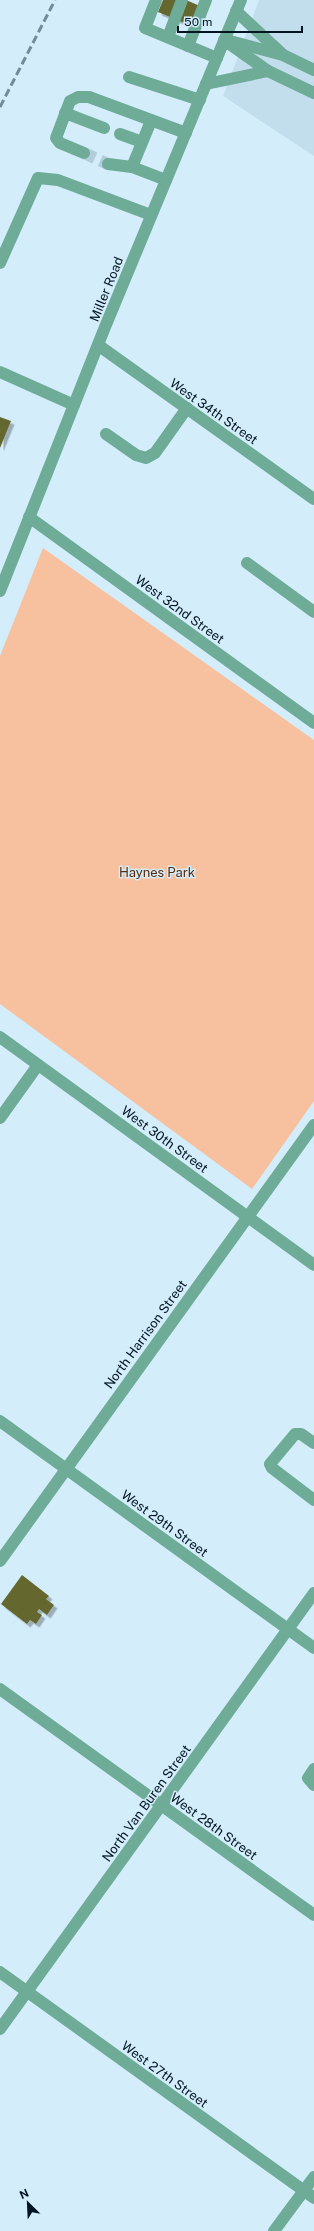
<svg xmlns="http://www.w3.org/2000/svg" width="314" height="2231" font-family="'Public Sans',sans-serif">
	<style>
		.built { fill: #c2deed }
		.green { fill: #f7c09e }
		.building { fill: #65682e; filter: url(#shadow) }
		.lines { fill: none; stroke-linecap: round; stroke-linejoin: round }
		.minor-tunnel { stroke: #b4cdda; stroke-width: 12; stroke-dasharray: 12 6; stroke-linecap: butt }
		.minor { stroke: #6eac98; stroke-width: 12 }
		.rail { stroke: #748b98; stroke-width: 3; stroke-dasharray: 8 4; stroke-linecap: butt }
		.labels { text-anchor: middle; stroke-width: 3; stroke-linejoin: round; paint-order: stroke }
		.street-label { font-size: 13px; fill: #001521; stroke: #d4edfb }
		.park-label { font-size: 13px; fill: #562b0d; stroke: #d4edfb }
	</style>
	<defs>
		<filter id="shadow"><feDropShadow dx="3.5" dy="3.5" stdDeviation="0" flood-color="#0004"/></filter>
	</defs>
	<rect width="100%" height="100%" fill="#d4edfb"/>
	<polygon class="built" points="259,0 314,0 314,156 223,96"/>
	<polygon class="green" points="43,548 314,740 314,1101 252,1189 0,1004 0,656"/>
	<g class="building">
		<polygon points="163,0 186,0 200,6 192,26 158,12"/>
		<polygon points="0,417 11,421 0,448"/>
		<polygon points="22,1575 49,1596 46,1599 54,1605 47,1615 39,1609 37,1612 42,1615 36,1624 30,1620 27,1624 1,1604"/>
	</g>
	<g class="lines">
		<polyline class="minor-tunnel" points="84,153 108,164"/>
		<g class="minor">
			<polyline points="156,0 145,28 217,58"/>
			<polyline points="236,11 282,54"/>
			<polyline points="168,37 182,0"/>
			<polyline points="224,40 268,71 314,93"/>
			<polyline points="230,41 283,55 314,70"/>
			<polyline points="188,46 206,0"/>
			<polyline points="129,77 200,100"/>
			<polyline points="206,84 268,71"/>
			<polyline points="65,113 104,128"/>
			<polyline points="120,134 142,142"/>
			<polyline points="84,153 60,143 56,138 70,101 78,97 89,97 186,133"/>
			<polyline points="108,164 132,167 166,180"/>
			<polyline points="132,167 151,121"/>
			<polyline points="0,263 38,178 58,180 151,215"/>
			<polyline points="98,345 314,499"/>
			<polyline points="0,372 74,405"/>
			<polyline points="106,434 136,455 146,458 155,453 187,408"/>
			<polyline points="29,517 314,723"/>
			<polyline points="247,563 314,612"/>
			<polyline points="0,591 105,327 241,0"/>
			<polyline points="0,1037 314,1265"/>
			<polyline points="0,1118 38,1065"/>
			<polyline points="0,1421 314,1648"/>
			<polyline points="314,1443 301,1434 295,1434 270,1464 272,1468 314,1500"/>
			<polyline points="0,1561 314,1125"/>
			<polyline points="0,1689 314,1915"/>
			<polyline points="314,1769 308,1778 314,1785"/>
			<polyline points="0,1972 314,2198"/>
			<polyline points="0,2029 314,1593"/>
			<polyline points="274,2231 314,2177"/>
		</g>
		<polyline class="rail" points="0,107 55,0"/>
	</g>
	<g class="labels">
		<g class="street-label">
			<text transform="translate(106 289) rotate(-68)" y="5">Miller Road</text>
			<text transform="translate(214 411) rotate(35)" y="5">West 34th Street</text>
			<text transform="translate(180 609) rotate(36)" y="5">West 32nd Street</text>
			<text transform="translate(165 1139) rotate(36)" y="5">West 30th Street</text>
			<text transform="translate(145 1334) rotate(-54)" y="5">North Harrison Street</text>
			<text transform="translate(165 1523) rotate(36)" y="5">West 29th Street</text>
			<text transform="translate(146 1803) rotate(-54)" y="5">North Van Buren Street</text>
			<text transform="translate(214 1826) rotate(36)" y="5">West 28th Street</text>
			<text transform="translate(165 2074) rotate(36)" y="5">West 27th Street</text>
		</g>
		<g class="park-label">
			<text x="157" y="877">Haynes Park</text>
		</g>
	</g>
	<g transform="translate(28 2203) rotate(336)" stroke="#d4edfb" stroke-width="3" paint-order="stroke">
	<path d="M0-3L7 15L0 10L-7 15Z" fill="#001521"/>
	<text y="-6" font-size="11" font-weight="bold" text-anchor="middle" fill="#001521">N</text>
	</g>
	<path d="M178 26v6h124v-6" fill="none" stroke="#001521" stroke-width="2"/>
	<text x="184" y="26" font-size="12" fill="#001521" stroke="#d4edfb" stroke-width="3" paint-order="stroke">50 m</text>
</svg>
